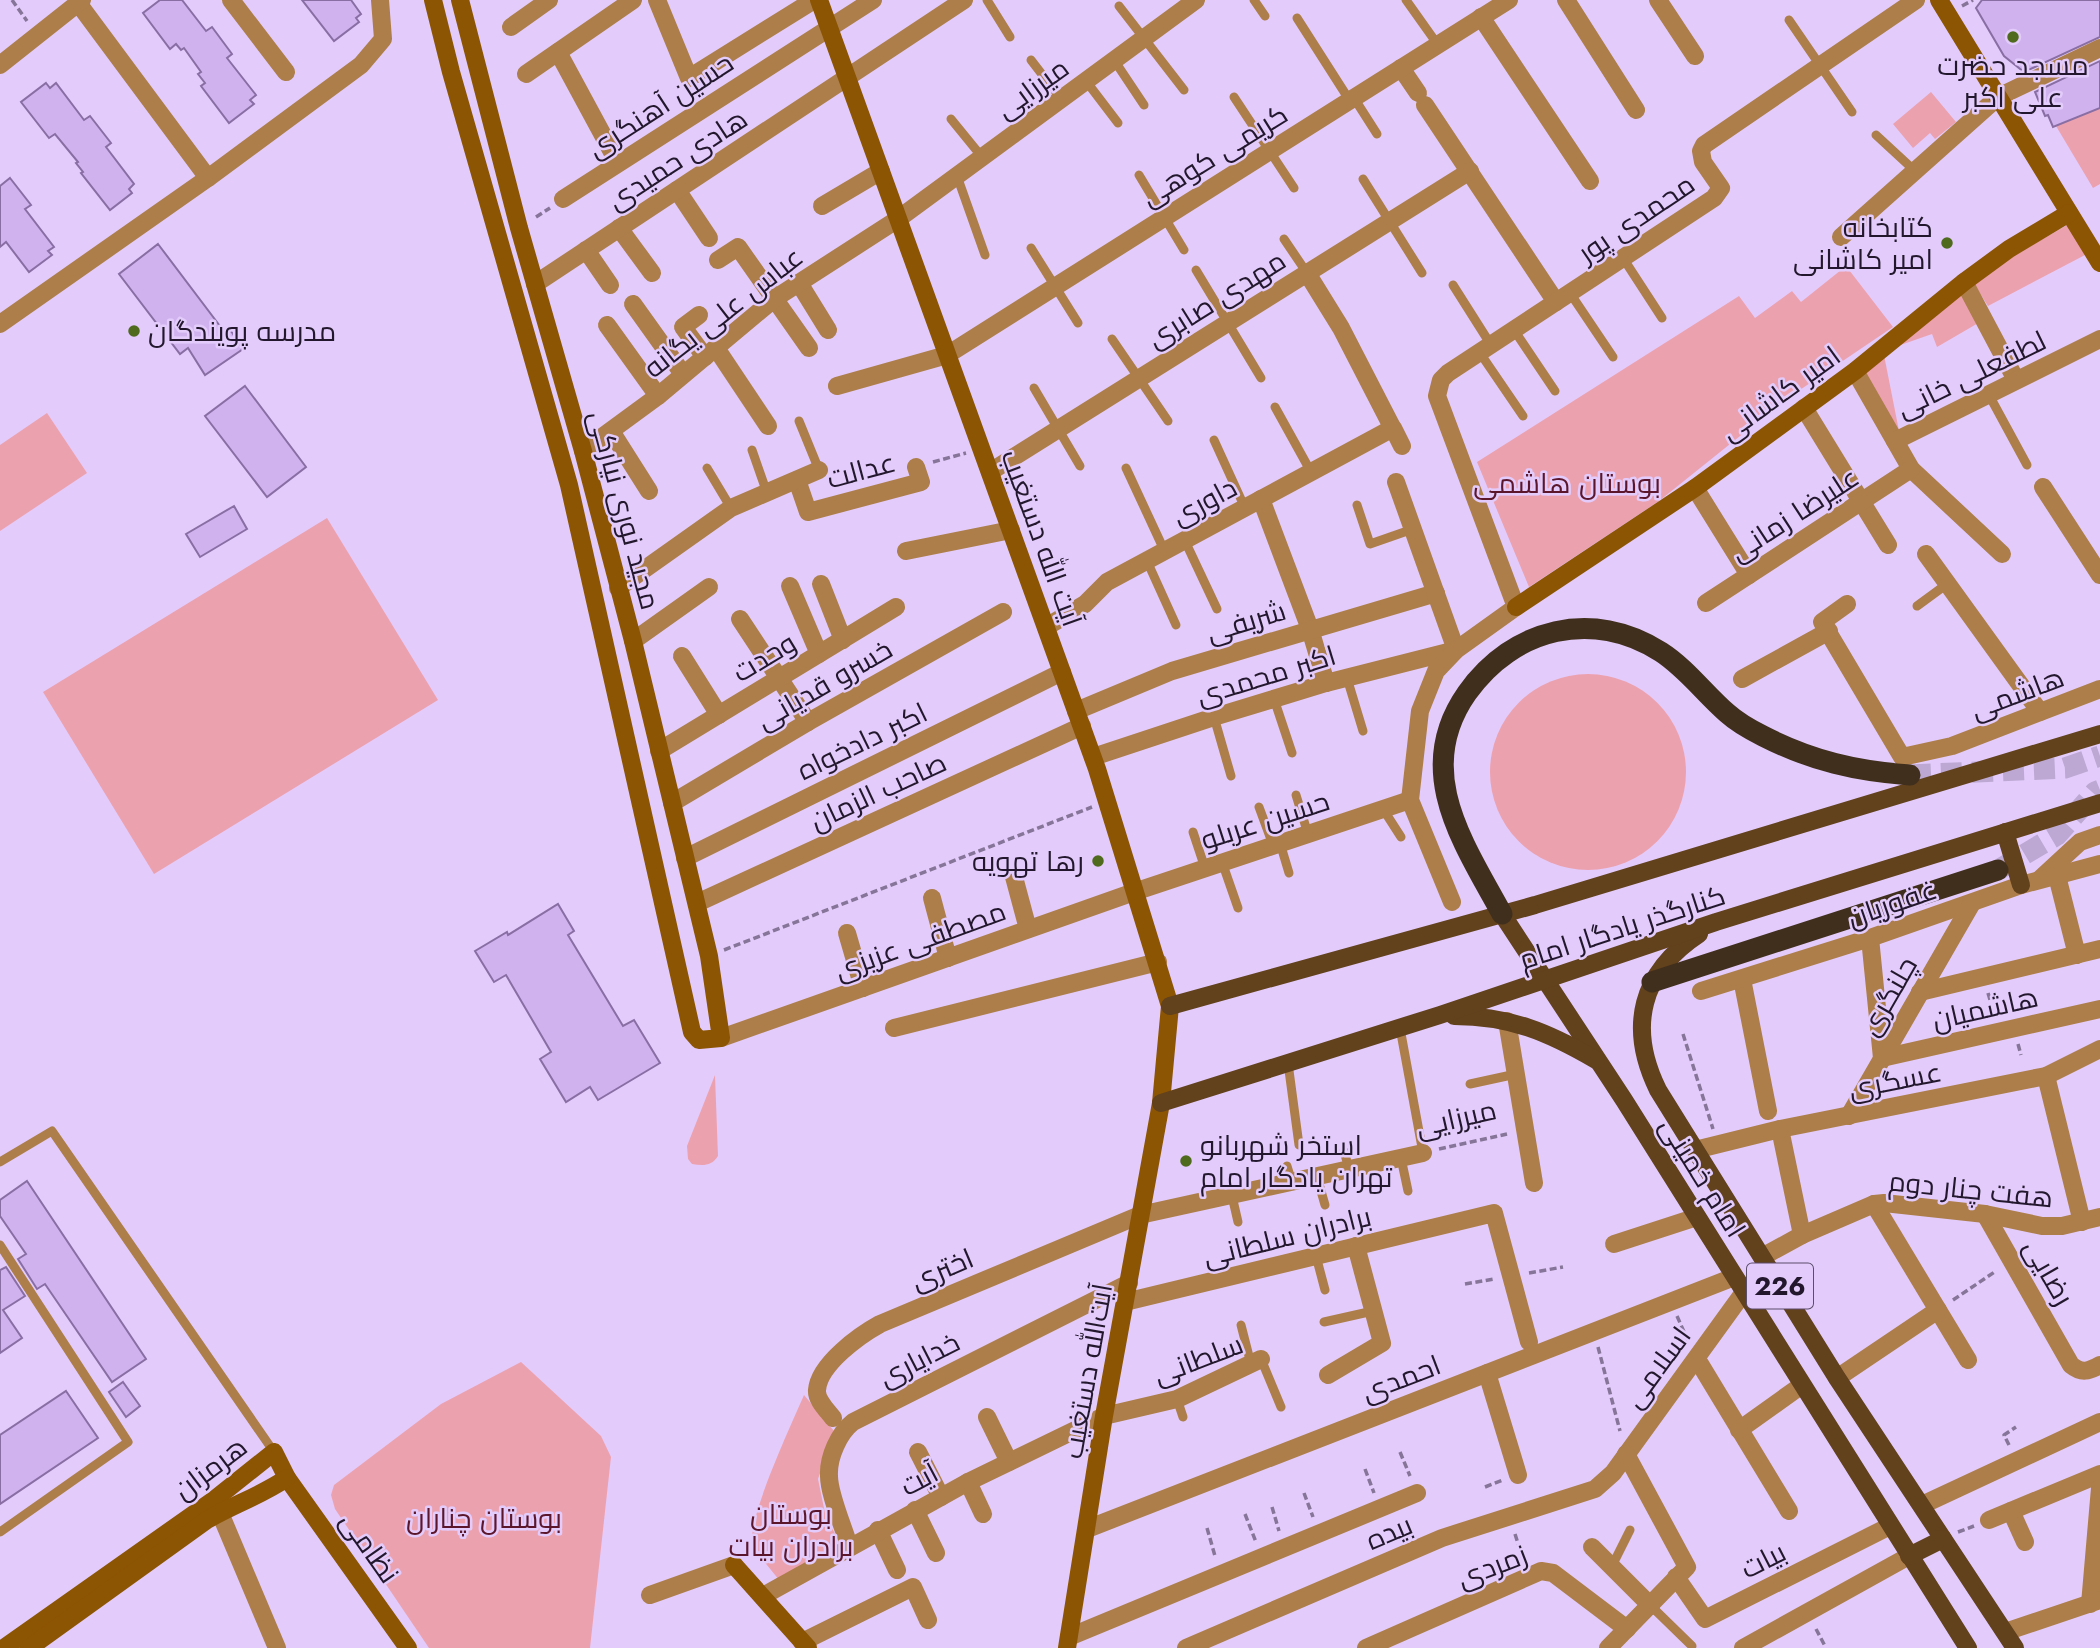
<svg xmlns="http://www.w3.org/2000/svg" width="2100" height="1648" font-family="Jost,Cairo,sans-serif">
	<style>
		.green { fill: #eca1af }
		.building { fill: #d0b3ee; stroke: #896ea4; stroke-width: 2 }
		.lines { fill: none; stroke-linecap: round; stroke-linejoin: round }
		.highway-tunnel { stroke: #bca8d2; stroke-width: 21; stroke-dasharray: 21 10; stroke-linecap: butt }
		.path { stroke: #867598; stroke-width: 3.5; stroke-dasharray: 7 3.5; stroke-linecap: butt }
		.lane { stroke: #ad7e4a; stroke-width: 9 }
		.street { stroke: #ad7e4a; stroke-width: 18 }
		.secondary { stroke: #8c5503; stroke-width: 18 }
		.primary { stroke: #62411d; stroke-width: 18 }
		.highway { stroke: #412f1d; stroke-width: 21 }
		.poi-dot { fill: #4f6a1d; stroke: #e3ccfb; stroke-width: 2.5 }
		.labels { text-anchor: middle; stroke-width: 5; stroke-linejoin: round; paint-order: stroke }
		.shield { fill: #e3ccfb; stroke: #5c4d6a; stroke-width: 2 }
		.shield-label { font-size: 26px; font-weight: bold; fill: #22172c }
		.poi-label { font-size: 28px; fill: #22172c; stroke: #e3ccfb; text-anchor: end }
		.street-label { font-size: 28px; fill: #22172c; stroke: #e3ccfb }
		.park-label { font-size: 28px; fill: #5c162b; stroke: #e3ccfb }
	</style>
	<rect width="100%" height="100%" fill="#e3ccfb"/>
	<g class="green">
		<polygon points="1931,92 1956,122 1935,139 1930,133 1913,148 1893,124"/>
		<polygon points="2100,108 2100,184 2093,188 2056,126"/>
		<polygon points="2069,224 2085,255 1988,306 1974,284 2013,256"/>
		<polygon points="1846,266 1893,327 1785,400 1659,501 1529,587 1477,462 1739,296 1755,318 1792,291 1801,302"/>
		<polygon points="1963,289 1980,322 1937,347 1932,334 1892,348"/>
		<polygon points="1884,355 1901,441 1861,372"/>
		<polygon points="47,413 87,473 0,531 0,445"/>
		<polygon points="327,518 438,700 154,874 43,692"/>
		<circle cx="1588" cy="772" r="98"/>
		<path d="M715 1075 718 1156C712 1166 703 1166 692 1164L688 1159 687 1146Z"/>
		<polygon points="521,1362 601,1436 611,1457 590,1648 429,1648 335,1509 331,1495 334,1485 441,1404"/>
		<path d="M804 1395 834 1431 818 1479 826 1518 837 1537C828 1558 798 1569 779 1580 771 1569 758 1556 753 1544 745 1523 793 1421 804 1395Z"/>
	</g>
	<g class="building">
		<polygon points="160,0 182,0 206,31 212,27 232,54 227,58 256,95 250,100 254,104 229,123 201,86 205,83 198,74 201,72 184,48 181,50 176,44 170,49 143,13"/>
		<polygon points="302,0 351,0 361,14 356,18 359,22 334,41"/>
		<polygon points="1982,0 2100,0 2100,37 2024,72 2004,56 1976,8"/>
		<polygon points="2100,61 2100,108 2053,127 2048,115 2045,116 2035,92"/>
		<polygon points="46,83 50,88 56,83 84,120 90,116 111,143 106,147 134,184 129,189 132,193 110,210 81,173 83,172 76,163 78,162 55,134 49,138 21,102"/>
		<polygon points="10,178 31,205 25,209 54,247 48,251 52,255 29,272 6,242 0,247 0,186"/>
		<polygon points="158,244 226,334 231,331 243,349 205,375 188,348 180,354 119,274"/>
		<polygon points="245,386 306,467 267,497 205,416"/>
		<polygon points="234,506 247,529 200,557 186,534"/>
		<polygon points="558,904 574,931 568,935 623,1026 634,1020 660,1063 598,1100 590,1087 566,1102 540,1059 551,1052 506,975 494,982 475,951 507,932 508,935"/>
		<polygon points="27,1181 146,1359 112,1382 45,1284 37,1289 18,1259 26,1254 0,1216 0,1200"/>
		<polygon points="6,1267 25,1296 3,1310 22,1338 0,1353 0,1270"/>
		<polygon points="123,1382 140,1406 126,1417 109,1392"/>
		<polygon points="66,1391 98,1438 0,1504 0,1435"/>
	</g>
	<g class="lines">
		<g class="highway-tunnel">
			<polyline points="1910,775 2065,768 2100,756"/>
			<polyline points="1998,870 2057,835 2095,792 2100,790"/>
		</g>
		<g class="path">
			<polyline points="12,0 27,21"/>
			<polyline points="1962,6 1973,0"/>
			<polyline points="536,217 550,208"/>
			<polyline points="933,462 966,453"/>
			<polyline points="724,950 1092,807"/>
			<polyline points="1988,993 1991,1003"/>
			<polyline points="1683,1034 1713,1129"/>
			<polyline points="2018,1044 2021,1055"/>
			<polyline points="1439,1149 1507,1134"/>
			<polyline points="1529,1273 1563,1267"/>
			<polyline points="1465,1284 1494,1279"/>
			<polyline points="1953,1300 1996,1271"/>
			<polyline points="1677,1316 1688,1341"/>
			<polyline points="1598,1347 1620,1431"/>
			<polyline points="2009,1445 2004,1435 2016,1427"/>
			<polyline points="1400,1452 1410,1476"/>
			<polyline points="1365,1469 1374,1493"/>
			<polyline points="1485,1487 1503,1480"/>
			<polyline points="1304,1493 1313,1517"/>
			<polyline points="1272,1507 1279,1531"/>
			<polyline points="1245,1514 1256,1542"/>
			<polyline points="1207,1528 1215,1556"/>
			<polyline points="1958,1532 1974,1526"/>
			<polyline points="1515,1534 1523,1559"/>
			<polyline points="1816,1629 1825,1646"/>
		</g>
		<g class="lane">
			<polyline points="987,0 1010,37"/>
			<polyline points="1254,0 1265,16"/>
			<polyline points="1406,0 1438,45"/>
			<polyline points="1119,6 1184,90"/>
			<polyline points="1297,18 1350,101"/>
			<polyline points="1789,20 1852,112"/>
			<polyline points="1031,60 1061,99"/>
			<polyline points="1114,60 1144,105"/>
			<polyline points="1086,81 1118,123"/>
			<polyline points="1234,97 1294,188"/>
			<polyline points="1354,98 1377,134"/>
			<polyline points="951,119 982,157"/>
			<polyline points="1876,135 1915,171"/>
			<polyline points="1139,175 1184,250"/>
			<polyline points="957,176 985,255"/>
			<polyline points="1363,179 1422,273"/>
			<polyline points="1284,239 1307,273"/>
			<polyline points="1031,248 1078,323"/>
			<polyline points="1623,258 1662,318"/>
			<polyline points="1196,270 1261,378"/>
			<polyline points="1453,285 1491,345"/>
			<polyline points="1570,293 1613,357"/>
			<polyline points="1514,330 1555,391"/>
			<polyline points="1112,339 1168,421"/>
			<polyline points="1480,353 1523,416"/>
			<polyline points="1034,388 1080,466"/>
			<polyline points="1989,395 2027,465"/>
			<polyline points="1275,407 1311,472"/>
			<polyline points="799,421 819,470"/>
			<polyline points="1214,440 1245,508"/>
			<polyline points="752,450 767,493"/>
			<polyline points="707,468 731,508"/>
			<polyline points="1126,468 1165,552"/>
			<polyline points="1357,505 1370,544 1413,529"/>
			<polyline points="1185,541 1217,609"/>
			<polyline points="1147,561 1176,625"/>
			<polyline points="1917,606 1947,584"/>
			<polyline points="1347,678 1363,731"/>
			<polyline points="1274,699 1292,753"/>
			<polyline points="1214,717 1231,776"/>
			<polyline points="1296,795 1308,834"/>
			<polyline points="1259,807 1273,845"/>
			<polyline points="1383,809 1401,837"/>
			<polyline points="1193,832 1205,868"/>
			<polyline points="1280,843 1289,873"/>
			<polyline points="1222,862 1238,908"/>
			<polyline points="1400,1028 1423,1153"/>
			<polyline points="1288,1063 1299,1145"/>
			<polyline points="1470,1084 1516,1074"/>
			<polyline points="1344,1151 1349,1169"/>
			<polyline points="1401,1158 1408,1191"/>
			<polyline points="0,1162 52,1131 274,1452"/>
			<polyline points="1287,1166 1292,1182"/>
			<polyline points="1317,1177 1325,1205"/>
			<polyline points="1232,1196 1238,1222"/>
			<polyline points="0,1245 128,1442 0,1532"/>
			<polyline points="1316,1256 1325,1290"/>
			<polyline points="1324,1322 1373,1311"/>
			<polyline points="1241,1325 1251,1364"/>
			<polyline points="1261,1359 1281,1407"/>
			<polyline points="1177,1399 1183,1417"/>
			<polyline points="1612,1566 1630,1530"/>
			<polyline points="1651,1606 1692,1646"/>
		</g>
		<g class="street">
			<polyline points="231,0 286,72"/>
			<polyline points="657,0 689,78 814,0"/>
			<polyline points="1566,0 1636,110"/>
			<polyline points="1658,0 1695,56"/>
			<polyline points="78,3 208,178"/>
			<polyline points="1481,17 1590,181"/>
			<polyline points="511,27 549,0"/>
			<polyline points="558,52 618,163"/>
			<polyline points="0,65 82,0"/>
			<polyline points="1401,68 1418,93"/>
			<polyline points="526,74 633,0"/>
			<polyline points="1425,105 1556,302"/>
			<polyline points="677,190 709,238"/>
			<polyline points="563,199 873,0"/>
			<polyline points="822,206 881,171"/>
			<polyline points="619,228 652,273"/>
			<polyline points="1841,237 1998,97 2100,48"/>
			<polyline points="586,250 610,285"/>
			<polyline points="718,260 738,247 809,348"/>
			<polyline points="1307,273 1341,328 1391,425"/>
			<polyline points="1964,282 2016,380"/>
			<polyline points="799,283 828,330"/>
			<polyline points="535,284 964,0"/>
			<polyline points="633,304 683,374"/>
			<polyline points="699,315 683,327 705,357"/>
			<polyline points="0,324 208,178 361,65 383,39 380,0"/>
			<polyline points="607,325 658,396"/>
			<polyline points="716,348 768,426"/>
			<polyline points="1855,371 1911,469 2002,554"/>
			<polyline points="837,386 947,355 1509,0"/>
			<polyline points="1804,408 1888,545"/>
			<polyline points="611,431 649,491"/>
			<polyline points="1895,441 2100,339"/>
			<polyline points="583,451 658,396 774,299 898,219 1196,0"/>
			<polyline points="990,472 1470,171"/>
			<polyline points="797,480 808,512 921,482 916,467"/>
			<polyline points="2043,487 2100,575"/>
			<polyline points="1695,488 1749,575"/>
			<polyline points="1261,499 1310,629 1326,683"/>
			<polyline points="906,551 1011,530"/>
			<polyline points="1926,554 2040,712"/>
			<polyline points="821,584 843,640"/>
			<polyline points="790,586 819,654"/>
			<polyline points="618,588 731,508 819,470"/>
			<polyline points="1706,603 1911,469"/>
			<polyline points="1847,604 1822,622 1902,757 1952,746 2100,689"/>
			<polyline points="740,619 808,722"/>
			<polyline points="1046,627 1085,604 1107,582 1393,428 1402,446"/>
			<polyline points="633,641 709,587"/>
			<polyline points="682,656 719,715"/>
			<polyline points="1742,679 1829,631"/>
			<polyline points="1076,711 1172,671 1436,593"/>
			<polyline points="659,751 896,607"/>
			<polyline points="1093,757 1214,717 1326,683 1456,650 1396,482"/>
			<polyline points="672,803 808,722 1003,612"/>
			<polyline points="685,858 1062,672"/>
			<polyline points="2057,876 2077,955"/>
			<polyline points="1014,877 1028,929"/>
			<polyline points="2041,878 2080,842 2100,835"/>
			<polyline points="932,898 948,958"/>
			<polyline points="1452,902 1410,800 1420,711 1436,671 1456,650 1516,607 1437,396 1441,380 1448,373 1714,198 1721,188 1703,162 1701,151 1704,145 1916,0"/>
			<polyline points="697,903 1082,726"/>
			<polyline points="847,933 863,988"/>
			<polyline points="1870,938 1882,1058 2100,1009"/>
			<polyline points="1742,979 1768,1111"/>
			<polyline points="1701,991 1870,938 2021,885 2100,864"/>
			<polyline points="1920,992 2100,949"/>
			<polyline points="1507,1021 1534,1183"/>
			<polyline points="894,1028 1158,962"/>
			<polyline points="721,1038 1137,891 1410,800"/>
			<polyline points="2046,1076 2082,1222"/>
			<polyline points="1849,1116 1972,903"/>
			<polyline points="1780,1129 1802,1235"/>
			<polyline points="1695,1150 1780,1129 2046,1076 2100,1049"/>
			<polyline points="1874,1204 1968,1360"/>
			<path d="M1985 1214 2071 1365C2082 1374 2089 1371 2100 1365"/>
			<polyline points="1614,1244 1697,1217"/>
			<polyline points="1762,1257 1802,1235 1874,1204 1884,1203 1985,1214 2042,1226 2062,1226 2100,1217"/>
			<polyline points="1125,1302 1494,1213 1529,1342"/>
			<polyline points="1700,1364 1789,1511"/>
			<polyline points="1487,1373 1518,1475"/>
			<polyline points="1328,1375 1382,1343 1356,1246"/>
			<polyline points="1837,1378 1938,1310"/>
			<polyline points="987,1417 1009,1462"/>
			<path d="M833 1418C827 1410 816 1400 817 1390 819 1364 860 1335 880 1324L1140 1215 1423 1153"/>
			<polyline points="1739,1430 1802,1385"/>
			<polyline points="918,1452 941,1497"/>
			<polyline points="968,1482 983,1514"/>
			<polyline points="1922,1505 2100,1422"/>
			<polyline points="915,1510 936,1553"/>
			<polyline points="2011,1511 2025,1542"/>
			<polyline points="220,1513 277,1648"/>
			<polyline points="1989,1520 2100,1474"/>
			<polyline points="1087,1529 1734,1277"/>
			<polyline points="878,1530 897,1570"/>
			<path d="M849 1546C844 1528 829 1495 829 1476 828 1457 839 1433 853 1422L1129 1283"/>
			<polyline points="1592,1547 1651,1606"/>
			<polyline points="1676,1577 1705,1619 1890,1526"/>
			<polyline points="650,1595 734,1565"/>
			<polyline points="763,1596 968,1482 1104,1416 1177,1399 1261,1359"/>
			<polyline points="2090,1604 2100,1488"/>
			<polyline points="2005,1632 2100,1600"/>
			<polyline points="1069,1637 1417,1493"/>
			<polyline points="802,1642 913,1587 928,1620"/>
			<polyline points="1186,1648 1442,1538 1595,1489 1613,1473 1744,1292"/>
			<polyline points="1366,1648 1541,1571 1553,1573 1627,1629"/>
			<polyline points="1608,1648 1687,1567 1626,1454"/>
			<polyline points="1743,1648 1909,1556"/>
		</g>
		<g class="secondary">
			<polyline points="433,0 451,72 569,485 692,1032 699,1040 721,1038 709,956 633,641 583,451 519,228 460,0"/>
			<polyline points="819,0 1097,769 1170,1006 1161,1103 1104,1416 1067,1648"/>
			<polyline points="1939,0 2100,263"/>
			<polyline points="1516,607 1695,488 1855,371 1964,282 2009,249 2069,213"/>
			<polyline points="734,1565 808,1648"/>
			<polyline points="4,1648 215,1499 274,1452 287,1478 408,1648"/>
			<path d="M29 1648 207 1520C235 1504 260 1496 287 1478"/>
		</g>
		<g class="primary">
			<polyline points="2005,832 2021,885"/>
			<polyline points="1502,914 1624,1100 1968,1648"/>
			<path d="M1699 934C1641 972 1627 1027 1658 1090L1837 1378 2015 1648"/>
			<polyline points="1170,1006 1535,905 2100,734"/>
			<path d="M1454 1016C1510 1016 1548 1032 1596 1060"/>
			<polyline points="1161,1103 1440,1015 1716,922 2100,803"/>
			<polyline points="1909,1556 1943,1539"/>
		</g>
		<g class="highway">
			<path d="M1502 914C1464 844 1412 771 1467 693 1513 628 1593 608 1661 652 1686 668 1705 694 1727 713 1737 722 1751 730 1763 736 1812 761 1856 771 1910 775"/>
			<polyline points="1652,982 1998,870"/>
		</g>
	</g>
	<g class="poi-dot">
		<circle cx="2013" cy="37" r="7"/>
		<circle cx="1947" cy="243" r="7"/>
		<circle cx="134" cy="331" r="7"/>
		<circle cx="1098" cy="861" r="7"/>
		<circle cx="1186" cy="1161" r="7"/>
	</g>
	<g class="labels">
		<rect class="shield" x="1747" y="1263.5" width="66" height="45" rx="5"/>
		<g class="shield-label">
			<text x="1780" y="1295">226</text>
		</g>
		<g class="poi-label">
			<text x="2013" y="75" text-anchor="middle">مسجد حضرت<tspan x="2013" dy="32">علی اکبر</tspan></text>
			<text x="1933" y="237">کتابخانه<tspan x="1933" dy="32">امیر کاشانی</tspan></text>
			<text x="148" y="341" text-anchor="start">مدرسه پویندگان</text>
			<text x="1084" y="871">رها تهویه</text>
			<text x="1200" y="1155" text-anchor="start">استخر شهربانو<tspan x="1200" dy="32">تهران یادگار امام</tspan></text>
		</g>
		<g class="street-label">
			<text transform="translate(1032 88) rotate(-36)" y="10">میرزایی</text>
			<text transform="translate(660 105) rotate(-33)" y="10">حسین آهنگری</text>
			<text transform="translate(1214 155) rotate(-32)" y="10">کریمی کوهی</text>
			<text transform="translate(677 159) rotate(-33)" y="10">هادی حمیدی</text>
			<text transform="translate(1636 218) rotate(-34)" y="10">محمدی پور</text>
			<text transform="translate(1216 299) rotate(-32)" y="10">مهدی صابری</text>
			<text transform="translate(723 312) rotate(-38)" y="10">عباس علی یگانه</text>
			<text transform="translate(1971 374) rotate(-26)" y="10">لطفعلی خانی</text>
			<text transform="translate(1780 393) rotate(-36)" y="10">امیر کاشانی</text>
			<text transform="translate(861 470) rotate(-15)" y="10">عدالت</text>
			<text transform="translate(1204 501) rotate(-28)" y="10">داوری</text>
			<text transform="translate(625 510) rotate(75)" y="10">مجید نوری نیارکی</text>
			<text transform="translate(1794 514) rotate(-33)" y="10">علیرضا زمانی</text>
			<text transform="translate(1042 538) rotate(70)" y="10">آیت الله دستغیب</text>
			<text transform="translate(1246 621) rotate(-17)" y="10">شریفی</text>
			<text transform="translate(764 657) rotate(-31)" y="10">وحدت</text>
			<text transform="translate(1266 675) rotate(-17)" y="10">اکبر محمدی</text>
			<text transform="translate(824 684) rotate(-30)" y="10">خسرو قدیانی</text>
			<text transform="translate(2017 693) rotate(-21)" y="10">هاشمی</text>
			<text transform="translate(862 741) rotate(-26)" y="10">اکبر دادخواه</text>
			<text transform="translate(878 791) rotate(-25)" y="10">صاحب الزمان</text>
			<text transform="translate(1265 820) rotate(-18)" y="10">حسین عربلو</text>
			<text transform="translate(1892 903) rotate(-19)" y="10">غفوریان</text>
			<text transform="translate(1622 927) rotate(-18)" y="10">کنارگذر یادگار امام</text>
			<text transform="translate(920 940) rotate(-20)" y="10">مصطفی عزیزی</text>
			<text transform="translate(1888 996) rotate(-60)" y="10">چلنگری</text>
			<text transform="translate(1985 1008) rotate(-13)" y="10">هاشمیان</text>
			<text transform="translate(1895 1080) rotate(-11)" y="10">عسگری</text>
			<text transform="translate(1456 1118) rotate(-13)" y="10">میرزایی</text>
			<text transform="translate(1703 1177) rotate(58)" y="10">امام خمینی</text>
			<text transform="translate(1971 1189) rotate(6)" y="10">هفت چنار دوم</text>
			<text transform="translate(1287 1236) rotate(-14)" y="10">برادران سلطانی</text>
			<text transform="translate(942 1269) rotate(-23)" y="10">اختری</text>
			<text transform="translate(2049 1272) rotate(60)" y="10">رضایی</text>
			<text transform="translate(919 1359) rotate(-27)" y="10">خدایاری</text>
			<text transform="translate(1198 1359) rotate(-21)" y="10">سلطانی</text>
			<text transform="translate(1657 1367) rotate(-54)" y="10">اسلامی</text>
			<text transform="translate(1087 1371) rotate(-80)" y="10">آیت‌الله دستغیب</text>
			<text transform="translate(1401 1378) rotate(-21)" y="10">احمدی</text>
			<text transform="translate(210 1468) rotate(-37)" y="10">هرمزان</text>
			<text transform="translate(919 1479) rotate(-28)" y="10">آیت</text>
			<text transform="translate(1389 1532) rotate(-23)" y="10">بیده</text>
			<text transform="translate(370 1547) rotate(55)" y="10">نظامی</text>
			<text transform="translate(1763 1560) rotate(-27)" y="10">بیات</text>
			<text transform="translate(1492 1566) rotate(-21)" y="10">زمردی</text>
		</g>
		<g class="park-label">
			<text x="1567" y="493">بوستان هاشمی</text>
			<text x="791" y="1524">بوستان<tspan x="791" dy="32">برادران بیات</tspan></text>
			<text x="484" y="1528">بوستان چناران</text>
		</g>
	</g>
</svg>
